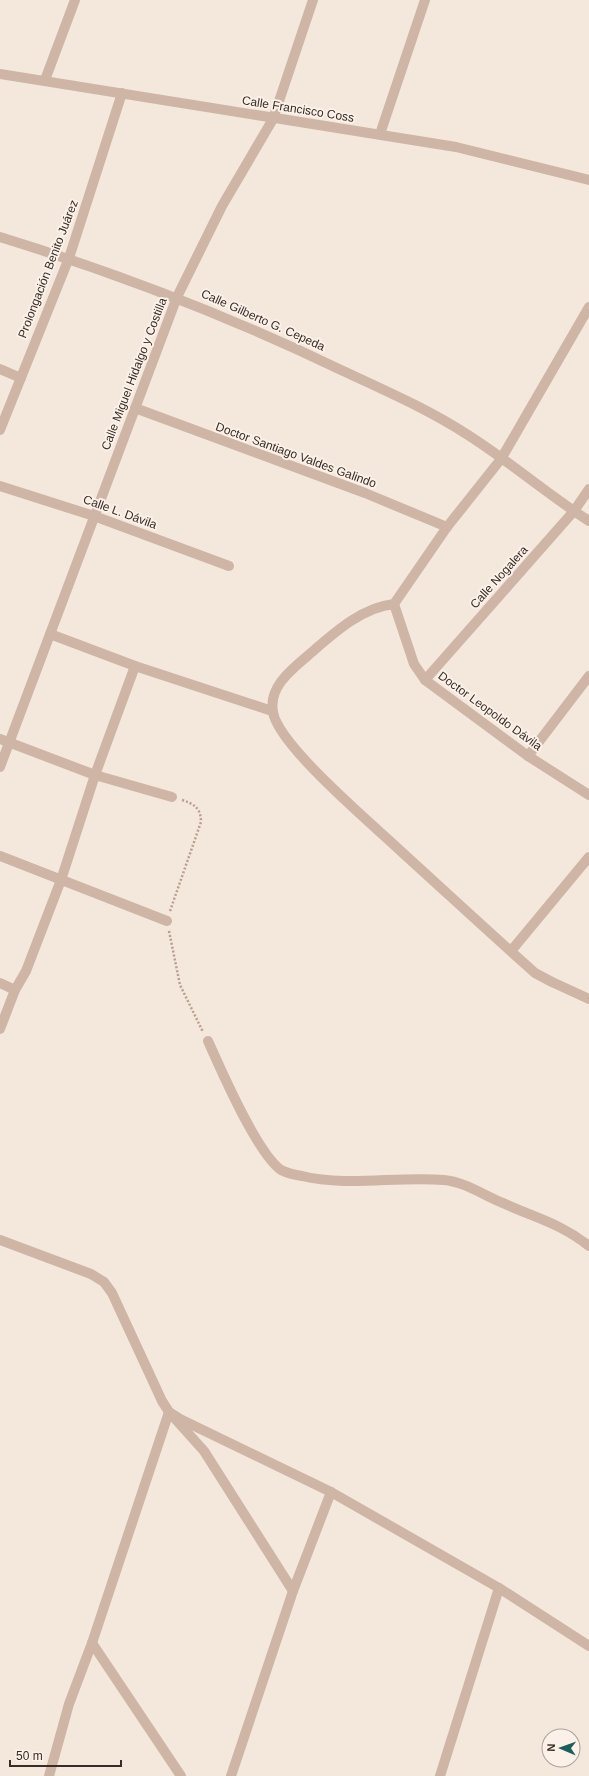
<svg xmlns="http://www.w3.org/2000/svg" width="589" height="1776" font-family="Helvetica,sans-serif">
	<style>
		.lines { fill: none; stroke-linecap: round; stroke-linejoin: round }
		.path { stroke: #ba9f90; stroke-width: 2.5; stroke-dasharray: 2 2; stroke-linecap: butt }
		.minor { stroke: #ceb5a6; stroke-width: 10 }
		.labels { text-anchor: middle; stroke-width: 4; stroke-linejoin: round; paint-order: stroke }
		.street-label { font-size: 12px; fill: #392c28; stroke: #fbf1e8 }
	</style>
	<rect width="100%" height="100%" fill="#f4e7db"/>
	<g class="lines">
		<g class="path">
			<path d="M170 911 201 822C201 808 194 804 182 800"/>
			<polyline points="169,931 180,985 203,1032"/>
		</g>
		<g class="minor">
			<polyline points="0,74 456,147 589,180"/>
			<polyline points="45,80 75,0"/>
			<polyline points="380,134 425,0"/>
			<path d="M0 237C117 273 231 317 341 370 384 390 428 409 468 435 509 461 547 494 589 521"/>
			<path d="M589 307 501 459 447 527 394 604C363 607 335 632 312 652 295 667 268 685 273 712 278 746 377 828 405 855 448 894 491 934 535 973L552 982 589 999"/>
			<polyline points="0,369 21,378"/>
			<polyline points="135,408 365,493 447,527"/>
			<polyline points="0,430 69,258 122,93"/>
			<polyline points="0,486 94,516 229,566"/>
			<polyline points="394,604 414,664 425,680 528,756 589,795"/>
			<polyline points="50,634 135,666 272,711"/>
			<polyline points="425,680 574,511 589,489"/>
			<polyline points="0,739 95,775 172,797"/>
			<polyline points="528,756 589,676"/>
			<polyline points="0,767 177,297 222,206 273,119 313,0"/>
			<polyline points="0,856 167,921"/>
			<polyline points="511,951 589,857"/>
			<polyline points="0,983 15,990"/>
			<polyline points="0,1029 15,990 26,971 61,880 95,775 135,666"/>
			<path d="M208 1041C221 1070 257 1153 281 1170 287 1173 295 1175 302 1176 348 1187 396 1176 444 1180 465 1182 483 1195 503 1203 535 1218 560 1223 589 1246"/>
			<polyline points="0,1240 91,1274 104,1282 112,1293 162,1401 169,1412 180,1419 331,1492 499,1588 589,1646"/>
			<polyline points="92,1643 181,1776"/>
			<polyline points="49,1776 69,1704 92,1643 169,1412 204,1451 293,1591"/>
			<polyline points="231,1776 293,1591 331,1492"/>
			<polyline points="440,1776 499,1588"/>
		</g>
	</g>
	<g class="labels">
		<g class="street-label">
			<text transform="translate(298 109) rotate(9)" y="4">Calle Francisco Coss</text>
			<text transform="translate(48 269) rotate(-69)" y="4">Prolongación Benito Juárez</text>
			<text transform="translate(263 320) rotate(24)" y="4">Calle Gilberto G. Cepeda</text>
			<text transform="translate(134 374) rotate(-69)" y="4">Calle Miguel Hidalgo y Costilla</text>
			<text transform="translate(296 455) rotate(20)" y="4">Doctor Santiago Valdes Galindo</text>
			<text transform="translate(120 512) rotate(20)" y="4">Calle L. Dávila</text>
			<text transform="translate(499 577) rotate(-48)" y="4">Calle Nogalera</text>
			<text transform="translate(490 711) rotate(36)" y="4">Doctor Leopoldo Dávila</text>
		</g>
	</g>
	<g transform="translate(561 1748) rotate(272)"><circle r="19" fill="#fbf1e8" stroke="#ada29b"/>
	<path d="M0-3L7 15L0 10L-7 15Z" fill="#195f5e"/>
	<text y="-6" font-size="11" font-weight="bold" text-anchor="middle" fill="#392c28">N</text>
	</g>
	<path d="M10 1760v6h111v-6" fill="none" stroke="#392c28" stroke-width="2"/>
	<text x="16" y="1760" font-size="12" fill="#392c28" stroke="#fbf1e8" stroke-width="3" paint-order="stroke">50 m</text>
</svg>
